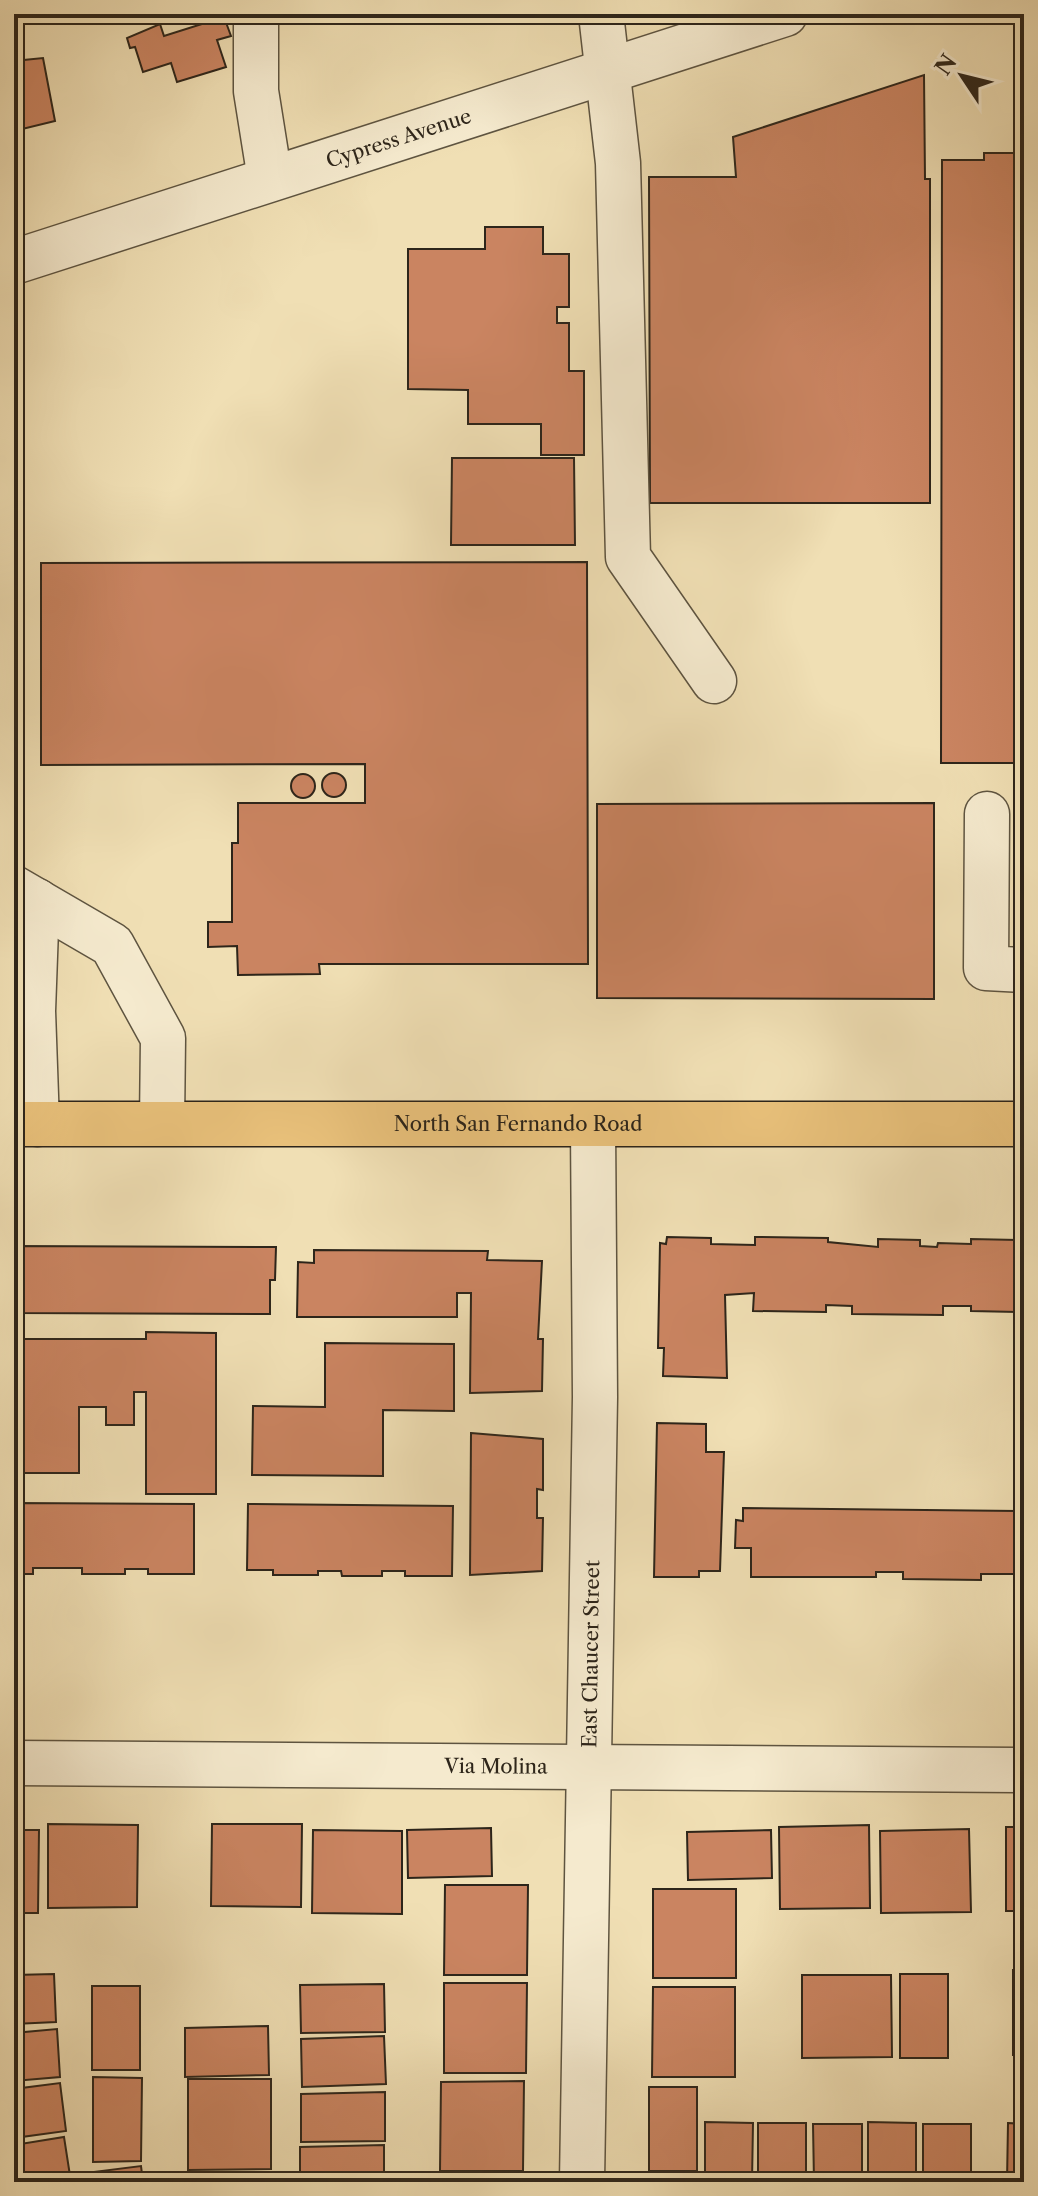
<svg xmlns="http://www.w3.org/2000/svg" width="1038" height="2196" font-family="'Libre Caslon Text',serif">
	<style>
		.building { fill: #ca8461; stroke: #2d251a; stroke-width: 2 }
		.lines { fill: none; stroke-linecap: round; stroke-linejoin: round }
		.minor-casing { stroke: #5e5440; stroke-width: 47 }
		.major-casing { stroke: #2d251a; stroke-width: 47 }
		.minor { stroke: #f5eace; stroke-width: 44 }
		.major { stroke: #e8c07a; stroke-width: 44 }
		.labels { text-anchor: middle; stroke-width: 6; stroke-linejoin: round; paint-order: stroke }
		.street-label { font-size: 20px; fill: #2d251a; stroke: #f5eace }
	</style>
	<rect width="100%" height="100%" fill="#f0dfb4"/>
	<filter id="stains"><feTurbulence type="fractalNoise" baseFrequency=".0025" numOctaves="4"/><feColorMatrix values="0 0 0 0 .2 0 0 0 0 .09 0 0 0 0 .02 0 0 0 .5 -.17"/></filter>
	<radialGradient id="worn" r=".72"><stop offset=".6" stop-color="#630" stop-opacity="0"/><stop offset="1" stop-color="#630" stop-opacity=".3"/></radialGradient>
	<g class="building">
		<polygon points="224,17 231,36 217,40 226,67 177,82 171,63 143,72 135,47 130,48 127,38 160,24 164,36"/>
		<polygon points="43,58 55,121 14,131 14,61"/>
		<polygon points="924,75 925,179 930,179 930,503 650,503 649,177 736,177 733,137"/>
		<polygon points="984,153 1024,153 1024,763 941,763 942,160 984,160"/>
		<polygon points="485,227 543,227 543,254 569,254 569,307 557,307 557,323 569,323 569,371 584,371 584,455 541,455 541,424 468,424 468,390 408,389 408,249 485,249"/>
		<polygon points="452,458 574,458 575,545 451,545"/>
		<polygon points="587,562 588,964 319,964 320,974 238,975 237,946 208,947 208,922 232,922 232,843 238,843 238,803 365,803 365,764 41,765 41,563"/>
		<circle cx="334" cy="785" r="12"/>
		<circle cx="303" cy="786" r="12"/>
		<polygon points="934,803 934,999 597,998 597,804"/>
		<polygon points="667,1237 711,1238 711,1244 755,1245 755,1237 828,1238 828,1242 878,1247 878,1239 920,1240 920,1246 937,1247 938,1243 971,1244 971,1239 1024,1240 1024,1312 971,1311 971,1306 943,1306 943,1315 852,1314 852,1306 826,1305 826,1312 753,1311 754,1293 725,1295 727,1378 663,1376 664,1348 658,1348 660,1243 666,1244"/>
		<polygon points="14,1246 276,1247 275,1280 270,1280 270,1314 14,1313"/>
		<polygon points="314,1250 488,1251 487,1260 542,1261 538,1339 543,1339 542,1391 470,1393 471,1293 457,1293 457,1317 297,1317 298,1262 314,1263"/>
		<polygon points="146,1332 216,1333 216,1494 146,1494 146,1392 134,1392 134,1425 106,1425 106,1407 79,1407 79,1473 14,1473 14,1404 21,1404 21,1351 14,1351 14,1339 146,1339"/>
		<polygon points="325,1343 454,1344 454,1411 383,1410 383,1476 252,1475 253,1406 325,1407"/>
		<polygon points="657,1423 706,1424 706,1452 724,1452 720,1571 699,1571 699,1577 654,1577"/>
		<polygon points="471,1433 543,1439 543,1490 537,1489 537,1518 543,1518 542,1571 470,1575"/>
		<polygon points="14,1503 194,1504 194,1574 148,1574 148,1569 125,1569 125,1574 82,1574 82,1568 33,1568 33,1574 14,1574"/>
		<polygon points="248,1504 453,1506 452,1576 405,1576 405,1571 382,1571 382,1576 342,1576 341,1571 318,1571 318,1575 273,1575 273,1570 247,1570"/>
		<polygon points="743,1508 1022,1511 1024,1574 981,1574 981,1580 903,1579 903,1572 876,1572 876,1577 751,1577 751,1548 735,1548 736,1520 743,1521"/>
		<polygon points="48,1824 138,1825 137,1907 48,1908"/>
		<polygon points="212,1824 302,1824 301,1907 211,1906"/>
		<polygon points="869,1825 870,1908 780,1909 779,1827"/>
		<rect x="1006" y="1827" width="18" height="84"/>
		<polygon points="491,1828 492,1876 408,1878 407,1830"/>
		<polygon points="969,1829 971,1912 881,1913 880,1831"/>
		<polygon points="14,1830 39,1830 38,1913 14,1913"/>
		<polygon points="313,1830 402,1831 402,1914 312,1913"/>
		<polygon points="771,1830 772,1878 688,1880 687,1832"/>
		<polygon points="445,1885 528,1885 527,1975 444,1975"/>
		<rect x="653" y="1889" width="83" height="89"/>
		<rect x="1013" y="1970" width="11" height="85"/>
		<polygon points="54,1974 56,2022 14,2024 14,1975"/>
		<rect x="900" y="1974" width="48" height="84"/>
		<polygon points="802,1975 891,1975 892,2057 802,2058"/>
		<polygon points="444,1983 527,1983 526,2073 444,2073"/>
		<polygon points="384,1984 385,2032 301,2033 300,1985"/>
		<rect x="92" y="1986" width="48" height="84"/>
		<polygon points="653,1987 735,1987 735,2077 652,2077"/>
		<polygon points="268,2026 269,2075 185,2077 185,2028"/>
		<polygon points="57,2029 60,2077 14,2081 14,2033"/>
		<polygon points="384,2036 386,2084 302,2087 301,2039"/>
		<polygon points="93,2077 142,2078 141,2161 93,2162"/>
		<polygon points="188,2079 271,2079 271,2169 188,2170"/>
		<polygon points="524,2081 523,2171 440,2171 441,2082"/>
		<polygon points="60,2083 66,2131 14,2138 14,2089"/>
		<rect x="649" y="2087" width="48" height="84"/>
		<polygon points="385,2092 385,2141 301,2142 301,2094"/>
		<polygon points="705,2122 753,2123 752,2182 705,2182"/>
		<polygon points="868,2122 916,2123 916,2182 868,2182"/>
		<rect x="758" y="2123" width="48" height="59"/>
		<polygon points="1008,2123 1024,2124 1024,2182 1007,2182"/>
		<polygon points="813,2124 862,2124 862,2182 814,2182"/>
		<rect x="923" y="2124" width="48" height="58"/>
		<polygon points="64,2137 71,2182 14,2182 14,2145"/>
		<polygon points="384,2145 384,2182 300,2182 300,2147"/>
		<polygon points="141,2166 143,2182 94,2182 93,2172"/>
		<polygon points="523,2174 523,2182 439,2182 439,2176"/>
		<polygon points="279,2176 279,2182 196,2182 196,2177"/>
	</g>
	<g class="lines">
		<g class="minor-casing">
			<g id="minor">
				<polyline points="256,14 256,91 270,179"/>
				<polyline points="601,14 618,163 628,557 714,681"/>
				<path id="s1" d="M14 262 785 14"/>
				<polyline points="987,814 986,968 1024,970"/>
				<polyline points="14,888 112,945 163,1038 162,1123"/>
				<polyline points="37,901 33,1011 37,1124"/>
				<path id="s2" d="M14 1763 1024 1770"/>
				<path id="s3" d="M582 2182 595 1397 593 1126"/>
			</g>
		</g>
		<g class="major-casing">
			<g id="major">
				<path id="s4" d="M14 1124H1024"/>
			</g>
		</g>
		<use href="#minor" class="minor"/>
		<use href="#major" class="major"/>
	</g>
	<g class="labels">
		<g class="street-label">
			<text dy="7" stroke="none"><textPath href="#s1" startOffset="404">Cypress Avenue</textPath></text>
			<text dy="7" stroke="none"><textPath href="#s4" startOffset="504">North San Fernando Road</textPath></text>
			<text dy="7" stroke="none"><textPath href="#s3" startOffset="528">East Chaucer Street</textPath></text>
			<text dy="7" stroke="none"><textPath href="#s2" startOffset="482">Via Molina</textPath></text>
		</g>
	</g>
	<rect width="1038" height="2196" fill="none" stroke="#f0dfb4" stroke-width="48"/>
	<rect x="16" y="16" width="1006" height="2164" fill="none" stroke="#2d251a" stroke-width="4"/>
	<rect x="24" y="24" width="990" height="2148" fill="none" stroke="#2d251a" stroke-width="2"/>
	<g transform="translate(962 76) rotate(305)" stroke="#f5eace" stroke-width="6" paint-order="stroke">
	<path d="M0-6L14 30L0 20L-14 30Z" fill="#2d251a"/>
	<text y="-12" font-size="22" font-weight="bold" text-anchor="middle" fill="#2d251a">N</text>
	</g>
	<rect width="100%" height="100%" filter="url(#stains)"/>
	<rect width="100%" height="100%" fill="url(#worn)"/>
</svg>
